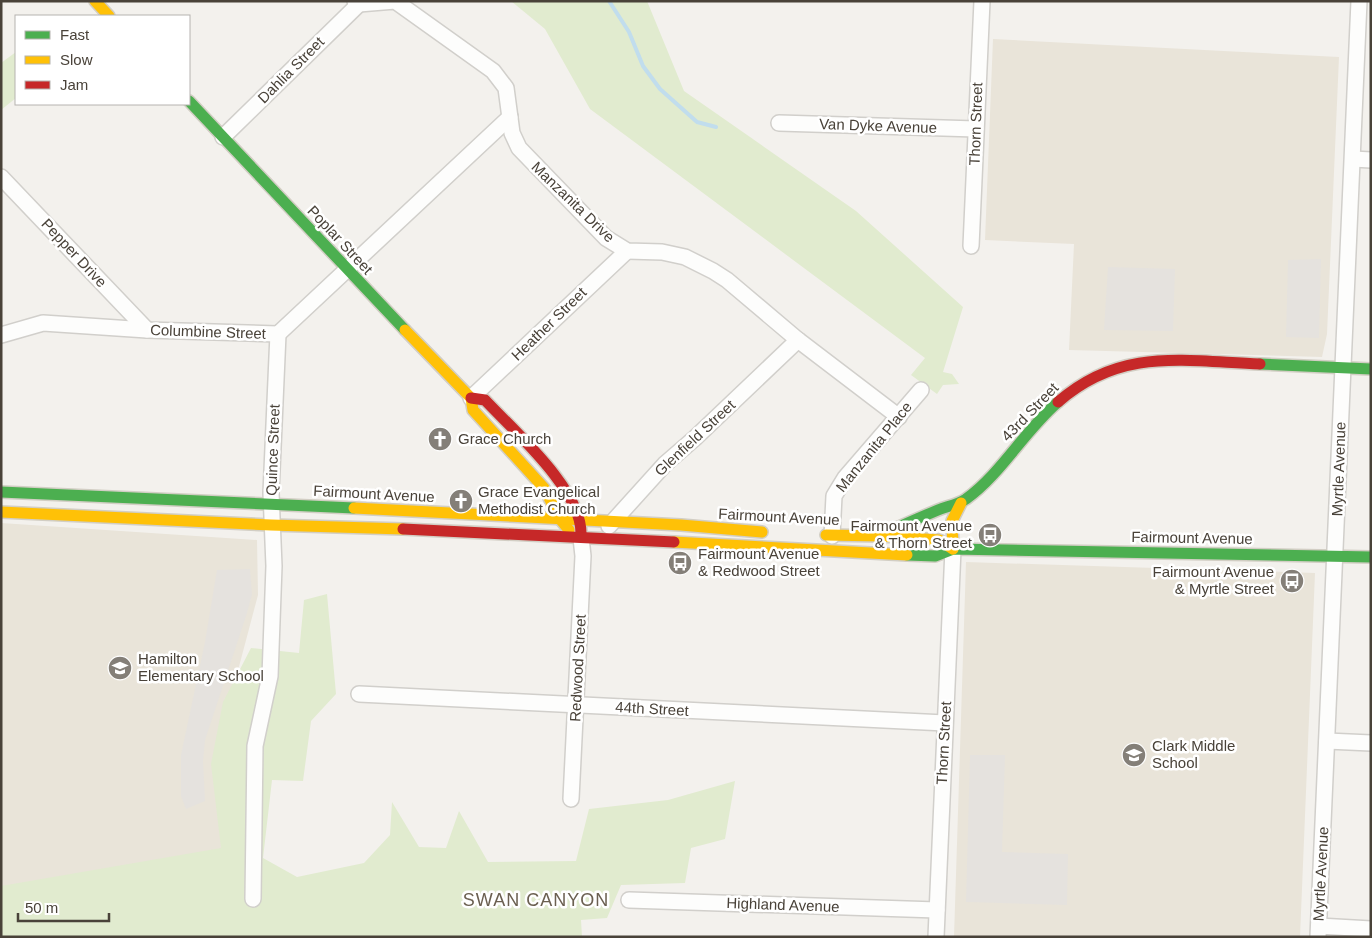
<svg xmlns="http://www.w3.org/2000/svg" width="1372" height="938" font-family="Arial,sans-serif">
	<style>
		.education { fill: #e9e4d9 }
		.green { fill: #e1ebcf }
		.parking { fill: #e5e2de }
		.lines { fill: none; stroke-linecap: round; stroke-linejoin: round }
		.stream { stroke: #c1dded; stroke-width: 4 }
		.street-casing { stroke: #d1cfcb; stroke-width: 18 }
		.fast-casing { stroke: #d2cec4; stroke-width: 14 }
		.slow-casing { stroke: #d2cec4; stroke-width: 14 }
		.jam-casing { stroke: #d2cec4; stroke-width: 14 }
		.street { stroke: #fdfdfc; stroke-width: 15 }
		.fast { stroke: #4caf50; stroke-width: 11 }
		.slow { stroke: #ffc107; stroke-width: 11 }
		.jam { stroke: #c62828; stroke-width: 11 }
		.labels { text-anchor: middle; stroke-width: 5; stroke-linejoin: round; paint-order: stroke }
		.street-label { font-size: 15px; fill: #494239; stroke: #fff }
		.poi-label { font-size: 15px; fill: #494239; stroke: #fff; text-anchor: start }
		.quarter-label { font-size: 18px; letter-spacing: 1px; fill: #6b6051; stroke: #fff }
	</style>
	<rect width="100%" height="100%" fill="#f3f1ed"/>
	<g class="education">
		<polygon points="993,39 1339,57 1327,334 1322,357 1069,350 1074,244 985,240"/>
		<polygon points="1,523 257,540 258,595 219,742 231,857 1,889"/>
		<polygon points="966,562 1315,573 1300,937 954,937"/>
	</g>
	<g class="green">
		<polygon points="511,1 647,1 684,91 856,211 963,307 943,372 952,374 959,384 943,385 937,394 911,375 925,358 590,109 545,29"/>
		<polygon points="16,52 16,98 1,110 1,63"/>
		<polygon points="327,594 336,694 311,721 303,781 272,780 263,858 297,877 364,863 390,835 392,802 419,847 446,848 459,811 488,862 576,861 589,809 668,800 735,781 725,839 691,848 685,883 621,885 607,918 581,920 582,937 1,937 1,886 221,848 211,764 223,702 251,648 299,653 304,600"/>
	</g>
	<g class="parking">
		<polygon points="1321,259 1319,338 1286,337 1288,260"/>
		<polygon points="1108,267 1175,269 1173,331 1104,330"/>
		<polygon points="250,569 252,594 247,613 205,740 203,761 205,801 186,809 181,796 181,755 205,642 217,570"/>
		<polygon points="970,755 1005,755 1002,852 1068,854 1067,905 966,902"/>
	</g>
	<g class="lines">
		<polyline class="stream" points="609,1 629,32 643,66 660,89 697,122 716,127"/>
		<g class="street-casing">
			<g id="street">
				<polyline points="355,1 359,4 395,1 493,71 506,88 512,133 519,148 606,238 627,251 662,252 685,257 713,271 727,280 798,340 899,417"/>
				<polyline points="779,123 976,129"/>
				<polyline points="223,137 359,4"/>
				<polyline points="1353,159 1371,160"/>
				<polyline points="1,177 147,330"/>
				<polyline points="971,246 982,1"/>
				<polyline points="1,335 43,323 147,330 278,334 510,117"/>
				<polyline points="471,398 627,251"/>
				<polyline points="609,526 665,464 695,438 798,340"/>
				<polyline points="832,536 834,496 845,478 921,390"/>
				<polyline points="359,694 945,723"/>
				<polyline points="1327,741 1371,743"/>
				<polyline points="571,799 583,556 581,538"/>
				<polyline points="253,899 255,746 270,676 274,566 271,493 278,334"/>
				<polyline points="629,900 937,910"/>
				<polyline points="1319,926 1371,929"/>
				<polyline points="936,937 953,549"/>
				<polyline points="1318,937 1359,1"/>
			</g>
		</g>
		<g class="fast-casing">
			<g id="fast">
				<polyline points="189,101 405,330"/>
				<polyline points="1260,364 1371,369"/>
				<polyline points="1,492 354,508"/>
				<path d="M882 535C900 526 919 518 938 510 948 506 957 505 966 499 1001 474 1025 430 1058 402"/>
				<polyline points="907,555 935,556 953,549 1371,557"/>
			</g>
		</g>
		<g class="slow-casing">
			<g id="slow">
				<polyline points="95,1 109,16"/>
				<polyline points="405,330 471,398 473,410 544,488 560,519 569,530"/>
				<polyline points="354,508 681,525 762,532"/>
				<polyline points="1,512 271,525 403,529"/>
				<polyline points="826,535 881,536 939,540 953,549"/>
				<polyline points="674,542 907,555"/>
				<polyline points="953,549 952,521 961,503"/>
			</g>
		</g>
		<g class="jam-casing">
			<g id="jam">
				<path d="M471 398 485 400C514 431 582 490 581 534"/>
				<path d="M1058 402C1121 347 1183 361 1260 364"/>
				<polyline points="403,529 674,542"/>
			</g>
		</g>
		<use href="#street" class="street"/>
		<use href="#fast" class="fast"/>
		<use href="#slow" class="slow"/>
		<use href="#jam" class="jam"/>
	</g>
	<defs>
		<g id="church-disc" transform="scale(1.25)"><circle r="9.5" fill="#847f78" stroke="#fff"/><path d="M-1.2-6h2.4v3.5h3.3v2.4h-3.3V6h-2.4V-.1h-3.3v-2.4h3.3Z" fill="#fff"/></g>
		<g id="bus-disc" transform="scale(1.25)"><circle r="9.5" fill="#847f78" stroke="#fff"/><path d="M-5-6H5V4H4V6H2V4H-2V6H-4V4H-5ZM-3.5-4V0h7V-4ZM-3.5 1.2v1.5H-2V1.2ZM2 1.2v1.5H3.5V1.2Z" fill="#fff"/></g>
		<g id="school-disc" transform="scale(1.25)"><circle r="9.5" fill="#847f78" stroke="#fff"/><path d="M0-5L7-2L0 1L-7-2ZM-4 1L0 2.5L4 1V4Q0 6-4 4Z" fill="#fff"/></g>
	</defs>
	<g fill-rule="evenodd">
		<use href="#church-disc" x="440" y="439"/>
		<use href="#church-disc" x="461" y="501"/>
		<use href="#bus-disc" x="990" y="535"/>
		<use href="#bus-disc" x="680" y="563"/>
		<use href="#bus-disc" x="1292" y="581"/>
		<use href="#school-disc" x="120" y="668"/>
		<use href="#school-disc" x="1134" y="755"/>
	</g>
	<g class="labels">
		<g class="street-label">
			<text transform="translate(291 70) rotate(-45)" y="5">Dahlia Street</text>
			<text transform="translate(976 124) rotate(-88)" y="5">Thorn Street</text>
			<text transform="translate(878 126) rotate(2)" y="5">Van Dyke Avenue</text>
			<text transform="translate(573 202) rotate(44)" y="5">Manzanita Drive</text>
			<text transform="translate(340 240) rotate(47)" y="5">Poplar Street</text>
			<text transform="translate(74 253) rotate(47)" y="5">Pepper Drive</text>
			<text transform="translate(549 324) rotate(-44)" y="5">Heather Street</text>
			<text transform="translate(208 332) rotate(2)" y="5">Columbine Street</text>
			<text transform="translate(1030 412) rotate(-46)" y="5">43rd Street</text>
			<text transform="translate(695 438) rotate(-43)" y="5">Glenfield Street</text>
			<text transform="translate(874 447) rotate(-51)" y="5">Manzanita Place</text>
			<text transform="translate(273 450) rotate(-88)" y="5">Quince Street</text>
			<text transform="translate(1339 469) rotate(-88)" y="5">Myrtle Avenue</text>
			<text transform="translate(374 494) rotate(3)" y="5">Fairmount Avenue</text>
			<text transform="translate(779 517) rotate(3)" y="5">Fairmount Avenue</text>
			<text transform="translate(1192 538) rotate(1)" y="5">Fairmount Avenue</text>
			<text transform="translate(578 668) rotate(-87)" y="5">Redwood Street</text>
			<text transform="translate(652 709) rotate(3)" y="5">44th Street</text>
			<text transform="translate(944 743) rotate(-87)" y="5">Thorn Street</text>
			<text transform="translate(1321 874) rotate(-87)" y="5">Myrtle Avenue</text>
			<text transform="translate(783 905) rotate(2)" y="5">Highland Avenue</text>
		</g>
		<g class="poi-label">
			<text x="458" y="444">Grace Church</text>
			<text x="478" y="497">Grace Evangelical<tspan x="478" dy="17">Methodist Church</tspan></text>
			<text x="972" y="531" text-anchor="end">Fairmount Avenue<tspan x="972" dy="17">&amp; Thorn Street</tspan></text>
			<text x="698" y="559">Fairmount Avenue<tspan x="698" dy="17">&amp; Redwood Street</tspan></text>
			<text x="1274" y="577" text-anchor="end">Fairmount Avenue<tspan x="1274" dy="17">&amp; Myrtle Street</tspan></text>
			<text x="138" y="664">Hamilton<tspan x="138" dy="17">Elementary School</tspan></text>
			<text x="1152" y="751">Clark Middle<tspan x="1152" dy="17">School</tspan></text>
		</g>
		<g class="quarter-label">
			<text x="536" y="906">SWAN CANYON</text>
		</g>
	</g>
	<rect width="1372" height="938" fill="none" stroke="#494239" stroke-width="5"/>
	<rect x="15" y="15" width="175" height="90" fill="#ffffff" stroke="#b6b3b0"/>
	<rect x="25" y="31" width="25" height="8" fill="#4caf50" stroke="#b6b3b0"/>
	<text x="60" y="40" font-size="15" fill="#494239">Fast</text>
	<rect x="25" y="56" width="25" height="8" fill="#ffc107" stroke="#b6b3b0"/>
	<text x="60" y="65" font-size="15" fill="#494239">Slow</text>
	<rect x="25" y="81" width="25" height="8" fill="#c62828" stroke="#b6b3b0"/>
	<text x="60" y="90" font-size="15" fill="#494239">Jam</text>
	<path d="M18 913v8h91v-8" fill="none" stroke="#494239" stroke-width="2.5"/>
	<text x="25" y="913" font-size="15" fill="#494239" stroke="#ffffff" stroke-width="4" paint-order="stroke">50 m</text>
</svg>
